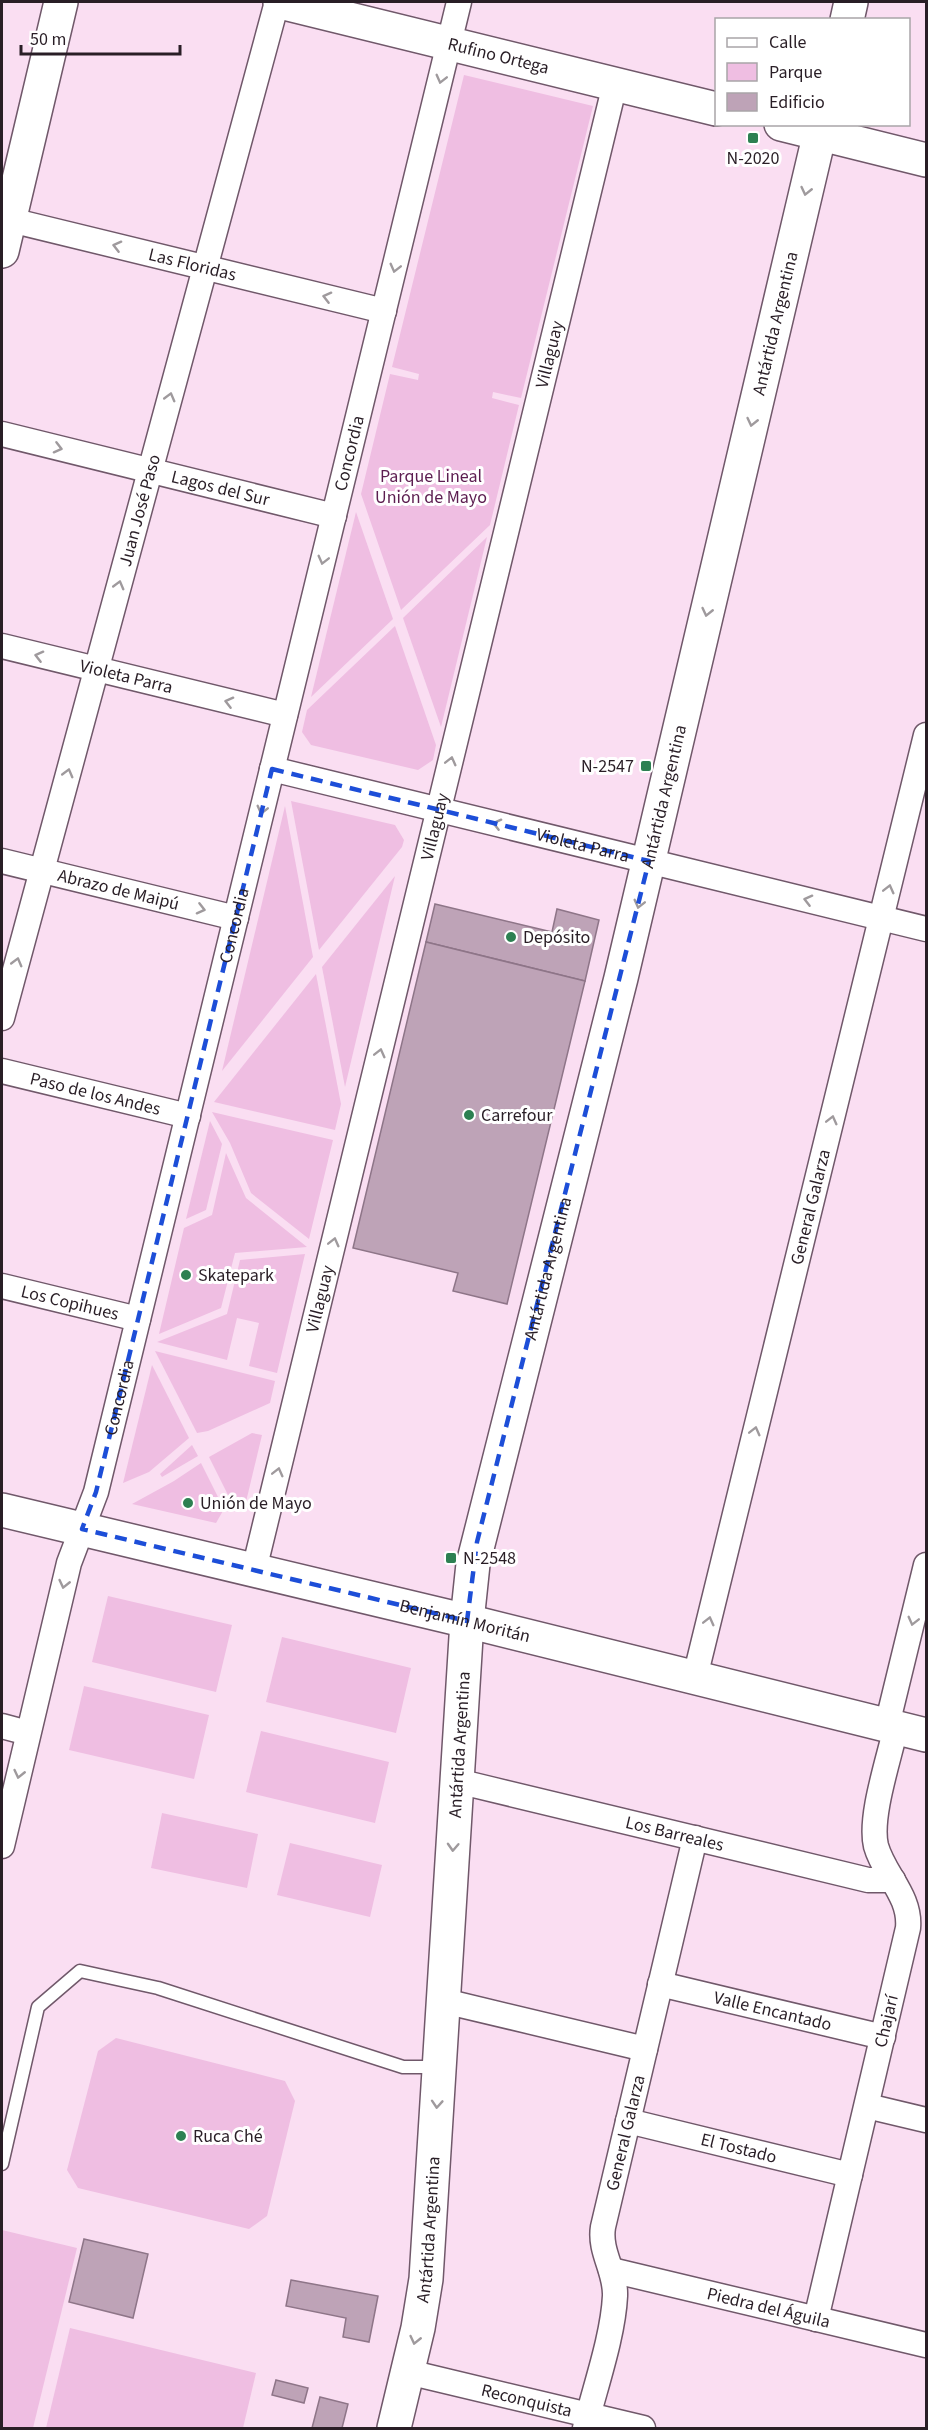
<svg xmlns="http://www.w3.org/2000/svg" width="928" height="2430" font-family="'Source Sans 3',sans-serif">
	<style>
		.green { fill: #efbee2 }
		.building { fill: #bea3b7; stroke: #8e7588; stroke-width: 1.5 }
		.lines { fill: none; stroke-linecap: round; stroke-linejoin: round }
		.lane-casing { stroke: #70586a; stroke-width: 15 }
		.street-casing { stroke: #70586a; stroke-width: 27 }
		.secondary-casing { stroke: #70586a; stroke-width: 36 }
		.lane { stroke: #fff; stroke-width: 12 }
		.street { stroke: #fff; stroke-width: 24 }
		.secondary { stroke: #fff; stroke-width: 33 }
		.oneway { stroke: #9f9a9d }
		.marked { fill: none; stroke: #1d4ed8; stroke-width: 4.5; stroke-dasharray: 12 8; stroke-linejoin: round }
		.poi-dot { fill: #2d8052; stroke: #fff; stroke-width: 2 }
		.labels { text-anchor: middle; stroke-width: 6; stroke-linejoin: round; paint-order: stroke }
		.street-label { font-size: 18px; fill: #291e26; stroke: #fff }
		.poi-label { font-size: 18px; fill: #291e26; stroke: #fff; text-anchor: start }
		.park-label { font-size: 18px; fill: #5c1d50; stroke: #fff }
	</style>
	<rect width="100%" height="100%" fill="#fadef2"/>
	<g class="green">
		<polygon points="464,75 593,106 521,398 493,392 492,398 519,405 490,525 401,610 361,494 390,374 418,380 419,374 392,367"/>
		<polygon points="356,512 393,619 311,697"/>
		<polygon points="487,537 441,727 403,618"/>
		<polygon points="395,626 436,745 433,760 418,770 311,745 302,732 307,710"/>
		<polygon points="291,801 395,825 404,840 402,847 319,950"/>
		<polygon points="285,806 313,957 222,1071"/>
		<polygon points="395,876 345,1087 322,967"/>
		<polygon points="316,974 341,1104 335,1130 214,1102"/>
		<polygon points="212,1112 333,1140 309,1239 251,1193 230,1143"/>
		<polygon points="210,1121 222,1144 206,1210 186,1219"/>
		<polygon points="226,1153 246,1198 307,1247 235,1253 221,1308 159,1334 184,1228 212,1215"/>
		<polygon points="305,1254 277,1373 249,1366 259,1323 237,1318 227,1360 157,1342 227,1314 240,1260"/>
		<polygon points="155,1351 275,1381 270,1403 208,1431 197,1433"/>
		<polygon points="152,1365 189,1438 149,1472 123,1483"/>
		<polygon points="252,1433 262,1435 245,1506 232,1503 209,1457"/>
		<polygon points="192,1445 198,1456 162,1477 160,1474"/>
		<polygon points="201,1463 224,1509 216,1523 132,1504 174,1481"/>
		<polygon points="108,1596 232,1625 216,1692 92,1662"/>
		<polygon points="282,1637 411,1668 396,1733 266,1702"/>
		<polygon points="84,1686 209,1715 194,1779 69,1750"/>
		<polygon points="261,1731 389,1762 375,1823 246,1792"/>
		<polygon points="162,1813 258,1834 247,1888 151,1868"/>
		<polygon points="290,1843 382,1865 370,1917 277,1895"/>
		<polygon points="116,2038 285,2081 295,2101 267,2216 249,2229 78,2188 67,2170 98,2051"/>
		<polygon points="2,2230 77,2248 33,2428 2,2428"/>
		<polygon points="70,2328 256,2373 243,2428 46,2428"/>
	</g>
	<g class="building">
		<polygon points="435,904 552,932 557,909 599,920 585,981 426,942"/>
		<polygon points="426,942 585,981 507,1304 453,1291 458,1273 353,1248"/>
		<polygon points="84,2239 148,2254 133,2318 69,2302"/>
		<polygon points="291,2280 378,2296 369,2342 343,2337 346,2318 286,2306"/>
		<polygon points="276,2380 308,2388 304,2403 272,2395"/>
		<polygon points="320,2397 348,2404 342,2428 312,2428"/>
	</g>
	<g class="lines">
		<g class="lane-casing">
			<polyline id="lane" points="2,2164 38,2007 80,1971 158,1988 403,2067 439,2067"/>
		</g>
		<g class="street-casing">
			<g id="street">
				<path id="s1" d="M2 218 384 311"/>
				<path id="s2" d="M2 434 334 516"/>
				<path id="s3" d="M2 646 285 715"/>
				<path id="s4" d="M272 769 926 929"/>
				<path id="s5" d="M2 861 236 918"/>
				<path id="s6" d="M2 1018 277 2"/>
				<path id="s7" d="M2 1071 188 1116"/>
				<path id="s8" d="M2 1286 138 1319"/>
				<path id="s9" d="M254 1570 615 84"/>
				<path id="s10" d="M695 1677 926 735"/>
				<polyline points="887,1725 926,1565"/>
				<polyline points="2,1726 28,1733"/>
				<path id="s11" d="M457 1781 868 1880H893"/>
				<path id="s12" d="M2 1846 69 1563 96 1492 459 2"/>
				<path id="s13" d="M660 1984 883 2037"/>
				<polyline points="444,2001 645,2049"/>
				<polyline points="867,2106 926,2120"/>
				<path id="s14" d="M628 2121 850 2175"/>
				<path id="s15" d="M611 2270 926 2345"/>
				<path id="s16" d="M816 2319 908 1928C911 1896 884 1875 876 1846 869 1817 889 1759 896 1727"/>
				<path id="s17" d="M408 2372 643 2428"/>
				<path id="s18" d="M585 2428C595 2387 613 2337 615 2296 616 2271 599 2252 603 2227L695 1838"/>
			</g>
		</g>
		<g class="secondary-casing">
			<g id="secondary">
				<path id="s19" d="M280 2 716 109"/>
				<polyline points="847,20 851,2"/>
				<polyline points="781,124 926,160"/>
				<polyline points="2,251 61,2"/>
				<path id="s20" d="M2 1510 467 1621 926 1735"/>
				<path id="s21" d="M394 2428 418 2328 426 2279 467 1621 473 1564 621 978 822 124"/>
			</g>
		</g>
		<use href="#lane" class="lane"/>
		<use href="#street" class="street"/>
		<use href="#secondary" class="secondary"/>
	</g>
	<defs><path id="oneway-chevron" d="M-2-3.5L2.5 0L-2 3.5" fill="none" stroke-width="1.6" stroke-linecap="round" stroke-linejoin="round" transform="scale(1.5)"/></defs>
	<g class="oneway">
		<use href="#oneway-chevron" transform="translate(441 79) rotate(104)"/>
		<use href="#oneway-chevron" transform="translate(806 191) rotate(103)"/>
		<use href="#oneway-chevron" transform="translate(117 246) rotate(-166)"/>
		<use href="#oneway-chevron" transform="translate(395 268) rotate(104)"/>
		<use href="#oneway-chevron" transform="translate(327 297) rotate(-166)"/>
		<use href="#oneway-chevron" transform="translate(170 397) rotate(-75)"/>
		<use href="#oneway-chevron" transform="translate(752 422) rotate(103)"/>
		<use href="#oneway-chevron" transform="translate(58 448) rotate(14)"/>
		<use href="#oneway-chevron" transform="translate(323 560) rotate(104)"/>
		<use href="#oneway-chevron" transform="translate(119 585) rotate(-75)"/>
		<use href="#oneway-chevron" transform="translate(707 612) rotate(103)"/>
		<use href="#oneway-chevron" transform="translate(39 656) rotate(-166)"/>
		<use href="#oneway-chevron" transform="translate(229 702) rotate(-166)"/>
		<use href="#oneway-chevron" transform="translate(451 761) rotate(-76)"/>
		<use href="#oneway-chevron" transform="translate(68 773) rotate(-75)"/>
		<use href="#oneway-chevron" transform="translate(262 810) rotate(104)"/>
		<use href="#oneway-chevron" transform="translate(497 824) rotate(-166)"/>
		<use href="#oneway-chevron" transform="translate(889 889) rotate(-76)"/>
		<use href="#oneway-chevron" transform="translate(808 900) rotate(-166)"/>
		<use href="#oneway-chevron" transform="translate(639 904) rotate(104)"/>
		<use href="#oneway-chevron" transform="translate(201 909) rotate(14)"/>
		<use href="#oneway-chevron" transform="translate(17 962) rotate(-75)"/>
		<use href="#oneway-chevron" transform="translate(380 1053) rotate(-76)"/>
		<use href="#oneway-chevron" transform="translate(832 1120) rotate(-76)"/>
		<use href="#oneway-chevron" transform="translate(334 1242) rotate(-76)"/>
		<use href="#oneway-chevron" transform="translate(755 1431) rotate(-76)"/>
		<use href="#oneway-chevron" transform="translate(278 1472) rotate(-76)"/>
		<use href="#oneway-chevron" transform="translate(64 1584) rotate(103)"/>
		<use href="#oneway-chevron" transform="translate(709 1621) rotate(-76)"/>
		<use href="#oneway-chevron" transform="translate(913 1621) rotate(104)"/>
		<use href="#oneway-chevron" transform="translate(19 1774) rotate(103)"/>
		<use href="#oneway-chevron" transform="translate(453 1847) rotate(93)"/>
		<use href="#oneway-chevron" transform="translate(437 2104) rotate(94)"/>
		<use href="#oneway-chevron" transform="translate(415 2340) rotate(103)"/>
	</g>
	<path class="marked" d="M272 769 649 861 477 1542 467 1621 82 1529 96 1492Z"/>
	<g class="poi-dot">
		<rect x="747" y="132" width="12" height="12" rx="3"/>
		<rect x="640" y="760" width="12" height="12" rx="3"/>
		<circle cx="511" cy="937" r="6"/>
		<circle cx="469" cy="1115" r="6"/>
		<circle cx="186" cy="1275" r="6"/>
		<circle cx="188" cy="1503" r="6"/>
		<rect x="445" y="1552" width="12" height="12" rx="3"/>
		<circle cx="181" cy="2136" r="6"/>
	</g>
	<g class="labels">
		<g class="street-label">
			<text dy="6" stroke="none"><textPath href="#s19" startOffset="225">Rufino Ortega</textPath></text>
			<text dy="6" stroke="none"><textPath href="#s1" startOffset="196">Las Floridas</textPath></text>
			<text dy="6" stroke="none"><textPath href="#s21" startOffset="2146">Antártida Argentina</textPath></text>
			<text dy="6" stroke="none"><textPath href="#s9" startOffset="1251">Villaguay</textPath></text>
			<text dy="6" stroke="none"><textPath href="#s12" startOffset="1436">Concordia</textPath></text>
			<text dy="6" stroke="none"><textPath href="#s2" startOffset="225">Lagos del Sur</textPath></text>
			<text dy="6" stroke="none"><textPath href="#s6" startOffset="526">Juan José Paso</textPath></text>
			<text dy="6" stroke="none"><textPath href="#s3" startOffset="128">Violeta Parra</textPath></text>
			<text dy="6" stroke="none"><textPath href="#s21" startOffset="1660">Antártida Argentina</textPath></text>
			<text dy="6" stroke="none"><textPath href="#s9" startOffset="765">Villaguay</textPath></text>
			<text dy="6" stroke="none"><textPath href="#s4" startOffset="320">Violeta Parra</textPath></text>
			<text dy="6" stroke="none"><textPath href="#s5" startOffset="120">Abrazo de Maipú</textPath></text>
			<text dy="6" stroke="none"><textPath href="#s12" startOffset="950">Concordia</textPath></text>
			<text dy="6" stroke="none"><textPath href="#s7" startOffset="96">Paso de los Andes</textPath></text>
			<text dy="6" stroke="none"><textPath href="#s10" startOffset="484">General Galarza</textPath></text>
			<text dy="6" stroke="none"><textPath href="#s21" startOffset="1174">Antártida Argentina</textPath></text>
			<text dy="6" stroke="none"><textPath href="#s9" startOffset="279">Villaguay</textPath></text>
			<text dy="6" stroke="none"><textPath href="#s8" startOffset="70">Los Copihues</textPath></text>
			<text dy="6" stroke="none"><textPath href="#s12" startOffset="464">Concordia</textPath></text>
			<text dy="6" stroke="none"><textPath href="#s20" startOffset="476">Benjamín Moritán</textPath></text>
			<text dy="6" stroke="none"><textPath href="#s21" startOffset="688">Antártida Argentina</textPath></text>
			<text dy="6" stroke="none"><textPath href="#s11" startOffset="224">Los Barreales</textPath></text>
			<text dy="6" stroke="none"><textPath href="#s13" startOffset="116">Valle Encantado</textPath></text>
			<text dy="6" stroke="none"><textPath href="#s16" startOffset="306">Chajarí</textPath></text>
			<text dy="6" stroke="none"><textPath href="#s18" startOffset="303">General Galarza</textPath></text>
			<text dy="6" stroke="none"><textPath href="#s14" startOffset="114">El Tostado</textPath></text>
			<text dy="6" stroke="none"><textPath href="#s21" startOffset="202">Antártida Argentina</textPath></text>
			<text dy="6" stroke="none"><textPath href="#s15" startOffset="162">Piedra del Águila</textPath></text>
			<text dy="6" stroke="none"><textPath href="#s17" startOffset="122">Reconquista</textPath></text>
		</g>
		<g class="poi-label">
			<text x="753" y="164" text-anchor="middle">N-2020</text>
			<text x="634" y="772" text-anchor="end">N-2547</text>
			<text x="523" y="943">Depósito</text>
			<text x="481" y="1121">Carrefour</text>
			<text x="198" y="1281">Skatepark</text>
			<text x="200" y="1509">Unión de Mayo</text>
			<text x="463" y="1564">N-2548</text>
			<text x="193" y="2142">Ruca Ché</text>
		</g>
		<g class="park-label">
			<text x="431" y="482">Parque Lineal<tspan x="431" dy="21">Unión de Mayo</tspan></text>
		</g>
	</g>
	<rect width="928" height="2430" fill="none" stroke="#291e26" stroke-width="6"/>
	<rect x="715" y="18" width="195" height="108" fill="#ffffff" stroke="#a9a5a8" stroke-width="1.5"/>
	<rect x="727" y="38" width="30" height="9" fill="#ffffff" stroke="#a9a5a8" stroke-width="1.5"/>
	<text x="769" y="48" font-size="18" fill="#291e26">Calle</text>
	<rect x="727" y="63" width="30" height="18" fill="#efbee2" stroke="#a9a5a8" stroke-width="1.5"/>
	<text x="769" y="78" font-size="18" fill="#291e26">Parque</text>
	<rect x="727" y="93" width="30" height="18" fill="#bea3b7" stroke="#a9a5a8" stroke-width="1.5"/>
	<text x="769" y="108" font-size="18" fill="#291e26">Edificio</text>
	<path d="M21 45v9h159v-9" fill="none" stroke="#291e26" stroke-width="3"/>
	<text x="30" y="45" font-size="18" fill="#291e26" stroke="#ffffff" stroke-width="4.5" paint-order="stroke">50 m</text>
</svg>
